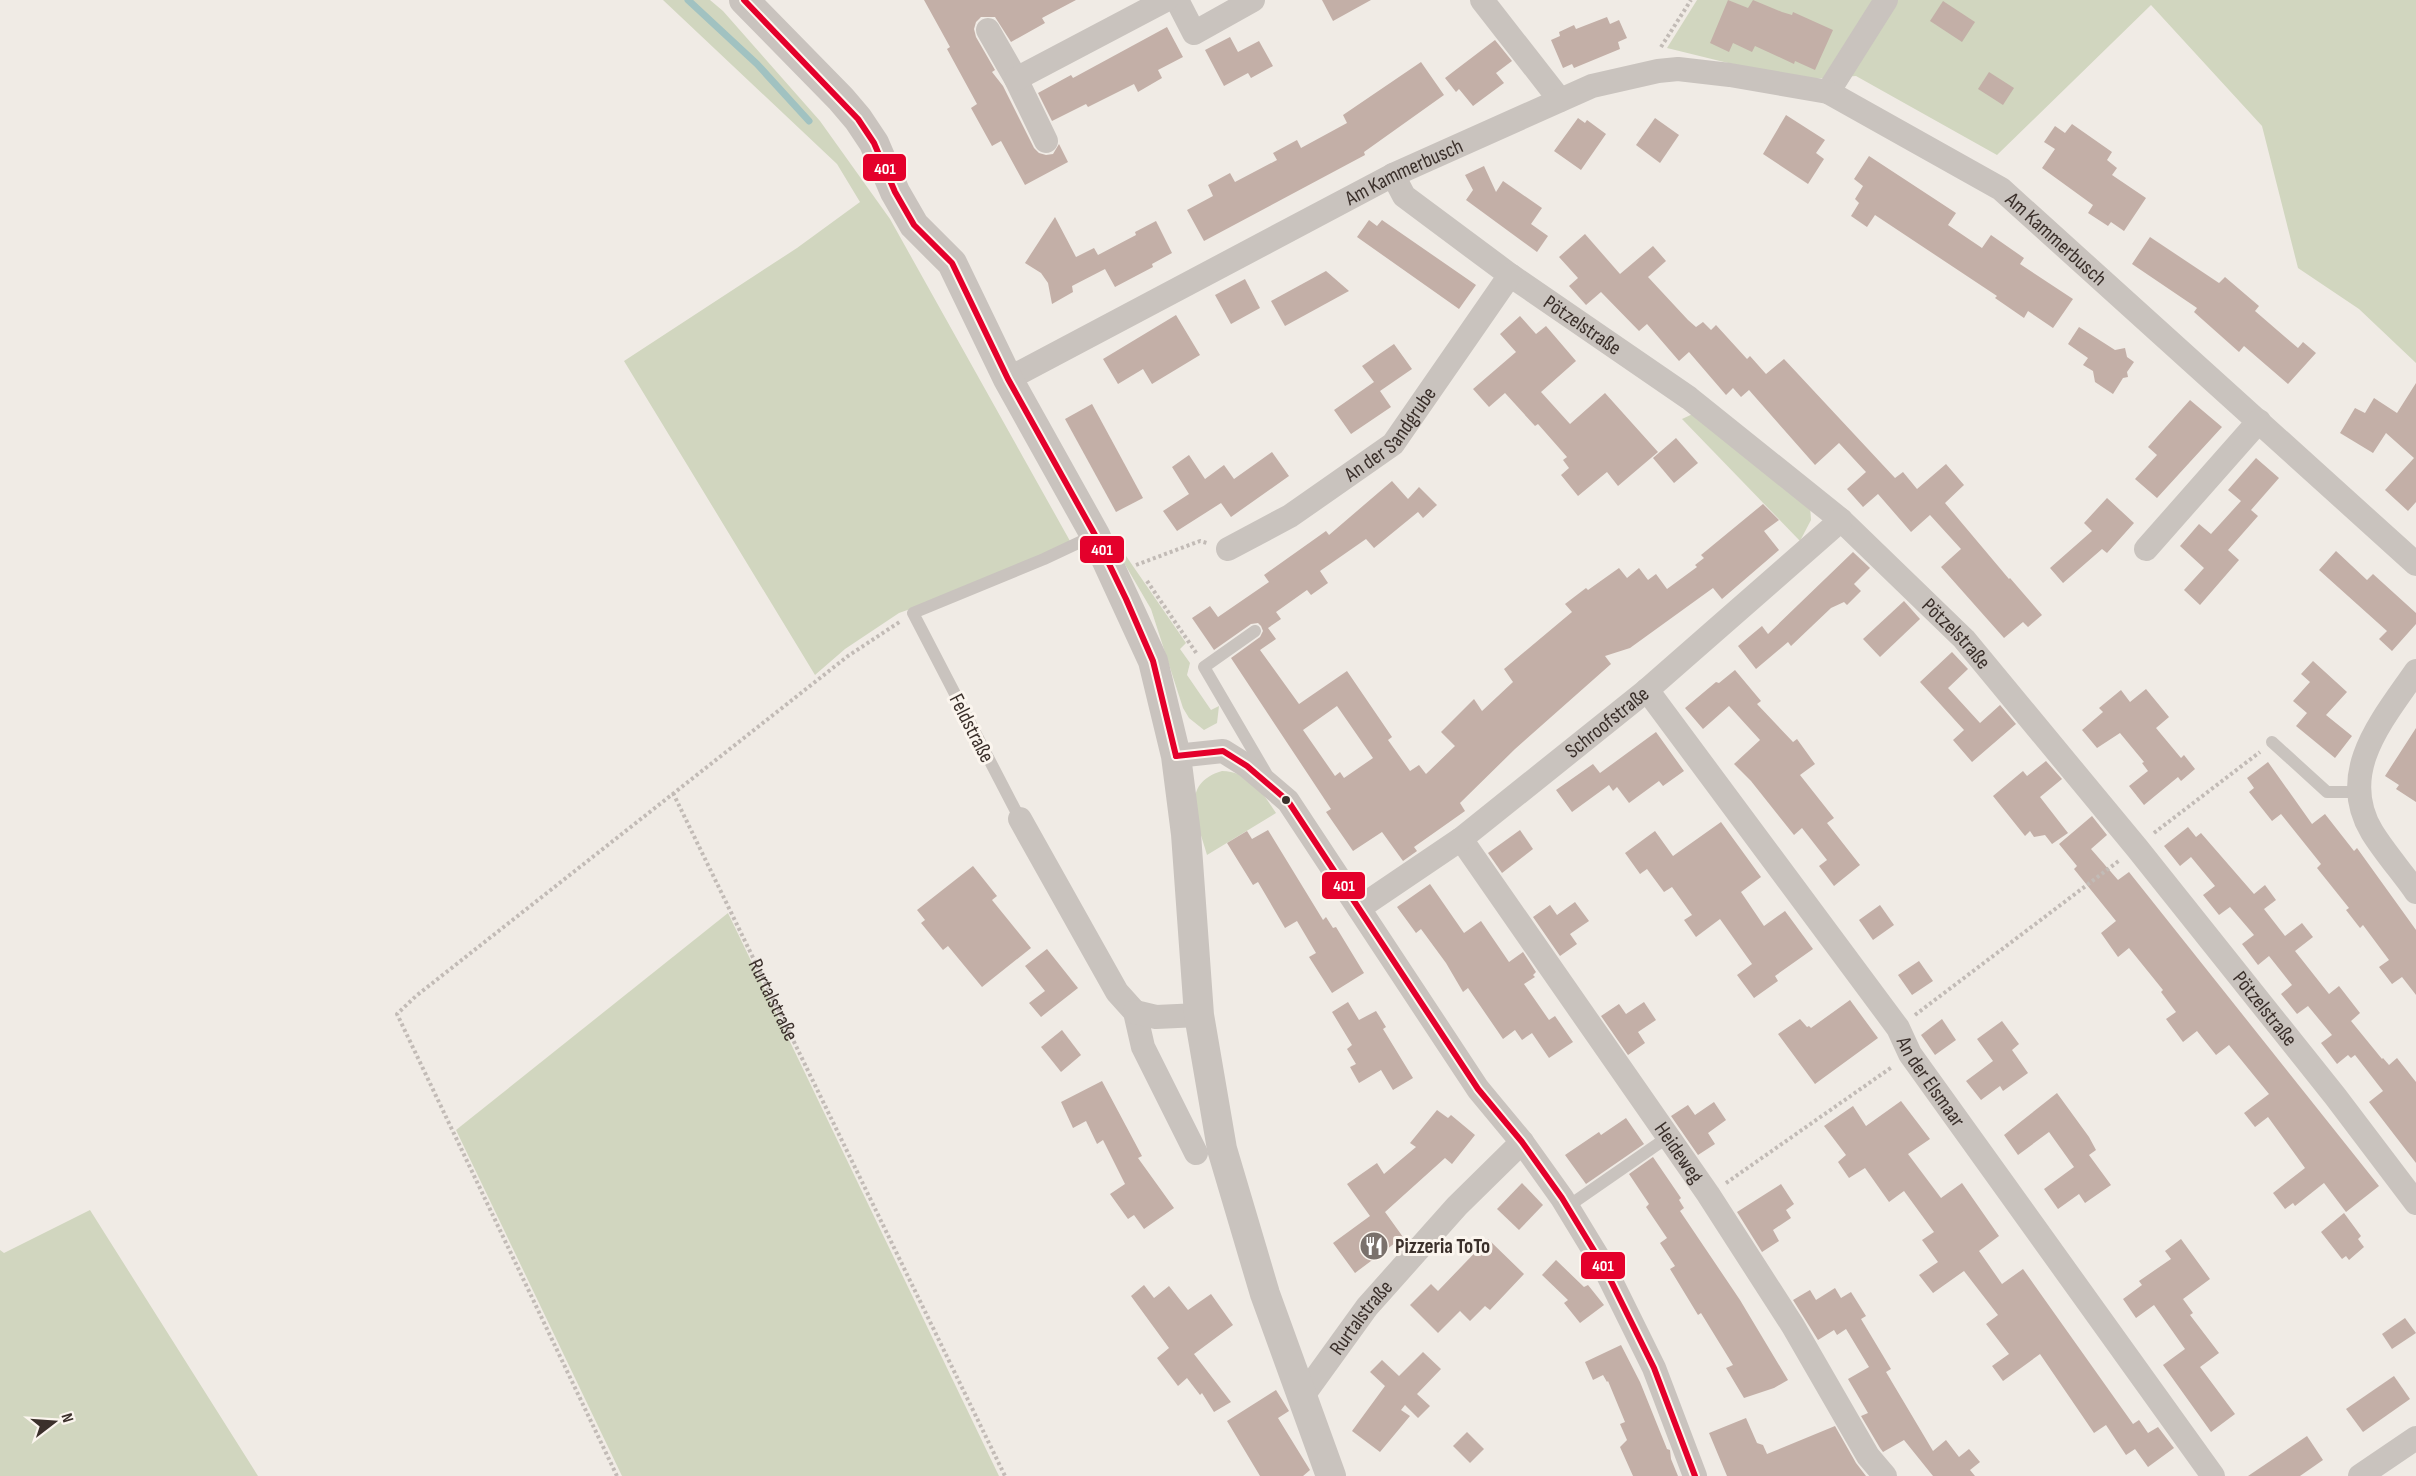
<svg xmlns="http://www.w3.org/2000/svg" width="2416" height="1476" font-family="'Sofia Sans Condensed',sans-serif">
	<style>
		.green { fill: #d1d6bf }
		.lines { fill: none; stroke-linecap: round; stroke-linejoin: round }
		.stream { stroke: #a1c2c1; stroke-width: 7 }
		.building { fill: #c3afa7; fill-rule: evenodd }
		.path { stroke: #c2bbb6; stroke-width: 4; stroke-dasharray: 3 3; stroke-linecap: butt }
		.service { stroke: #c9c3be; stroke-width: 12 }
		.minor { stroke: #c9c3be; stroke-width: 24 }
		.tertiary { stroke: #c9c3be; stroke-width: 30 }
		.bus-1-casing { stroke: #fbf5ee; stroke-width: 10 }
		.bus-1 { stroke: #e4002b; stroke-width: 6 }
		.bus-dot { fill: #3b302b; stroke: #fbf5ee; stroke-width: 2 }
		.labels { text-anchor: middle; stroke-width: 6; stroke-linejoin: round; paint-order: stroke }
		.street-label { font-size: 21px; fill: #3b302b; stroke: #fbf5ee }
		.poi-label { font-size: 21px; font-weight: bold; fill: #3b302b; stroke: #fbf5ee; text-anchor: start }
		.line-badge { stroke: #fbf5ee; stroke-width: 2 }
		.badge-label { font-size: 16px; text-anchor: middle; font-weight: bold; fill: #fff }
	</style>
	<rect width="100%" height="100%" fill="#f0ebe5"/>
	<g class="green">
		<polygon points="663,0 710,0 723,11 820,121 890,219 1070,541 1000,577 899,613 845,649 815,675 624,361 797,248 860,202 837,164"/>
		<polygon points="1697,0 2416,0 2416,363 2359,309 2298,268 2262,126 2151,5 1997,155 1856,76 1797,80 1667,48"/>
		<polygon points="1697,412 1810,505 1811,520 1800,541 1682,419"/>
		<polygon points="1109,537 1115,540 1186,643 1180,649 1190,663 1187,675 1211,710 1219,706 1217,723 1204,730 1189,718 1183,708 1151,609"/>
		<path d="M1222 771C1250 772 1262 792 1276 813L1207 855C1198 822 1178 784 1222 771Z"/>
		<polygon points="728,913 999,1476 622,1476 456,1130"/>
		<polygon points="90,1210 258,1476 0,1476 0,1250 4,1253"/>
	</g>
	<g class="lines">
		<polyline class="stream" points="688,0 757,64 809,121"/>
	</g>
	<g class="building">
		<polygon points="924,0 1076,0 1042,18 1045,23 1011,42 995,17 981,17 976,22 974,29 976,37 995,70 992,72 1003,86 1034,148 1039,153 1046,155 1053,154 1059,144 1068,162 1025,185 1001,141 992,146 987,137 971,108 977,104 947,49 950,47"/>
		<polygon points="1322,0 1371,0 1333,21"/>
		<polygon points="1728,0 1748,8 1753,0 1782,12 1792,15 1793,12 1833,30 1815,70 1795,61 1794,64 1755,46 1752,52 1733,43 1729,52 1710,43"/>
		<polygon points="1943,1 1975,22 1962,42 1930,21"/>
		<polygon points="1607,17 1610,24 1619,20 1627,38 1618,42 1620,49 1574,68 1572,64 1563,68 1551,40 1560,36 1559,32 1574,25 1576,29"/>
		<polygon points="1167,27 1183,57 1158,70 1162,78 1138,92 1134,84 1088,107 1086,104 1052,121 1038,93 1071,75 1073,78"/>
		<polygon points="1230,37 1238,52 1259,41 1273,66 1251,78 1248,73 1224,86 1205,50"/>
		<polygon points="1495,40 1512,61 1496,73 1504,83 1473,106 1459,89 1456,92 1445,78"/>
		<polygon points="1421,62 1444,95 1364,152 1365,155 1204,241 1187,210 1213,196 1208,185 1230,173 1235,182 1277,160 1273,153 1297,140 1301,148 1347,123 1343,115"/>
		<polygon points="1989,72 2014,88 2003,105 1978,89"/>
		<polygon points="1786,115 1825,140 1816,153 1824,159 1808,184 1763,154"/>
		<polygon points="1578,118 1585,123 1587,120 1606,134 1581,170 1554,151"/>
		<polygon points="1655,118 1679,135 1660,163 1636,145"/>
		<polygon points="2072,124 2112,152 2107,160 2117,168 2112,175 2146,198 2124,231 2111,222 2108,226 2088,213 2093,205 2042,168 2055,149 2044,142 2055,126 2065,133"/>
		<polygon points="1869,156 1956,213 1948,225 1982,248 1991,235 2024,258 2020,264 2073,299 2053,328 2028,311 2024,318 1995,298 1997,296 1875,215 1867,227 1851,216 1859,203 1855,199 1863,186 1854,179"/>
		<polygon points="1484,166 1496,192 1503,181 1542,208 1531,224 1548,236 1537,252 1466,200 1473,190 1465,175"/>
		<polygon points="1055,217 1076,257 1094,248 1098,255 1136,235 1135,232 1156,221 1172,253 1152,264 1153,267 1115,287 1105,269 1072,286 1073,292 1052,304 1048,283 1041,273 1025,263"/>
		<polygon points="1369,220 1377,226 1382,220 1476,285 1459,309 1357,237"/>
		<polygon points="1585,234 1620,274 1653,246 1666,261 1648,277 1688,320 1696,327 1703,322 1711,330 1716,325 1747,359 1750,356 1766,374 1784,359 1895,478 1903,472 1917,489 1946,464 1964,485 1945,503 2009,579 2010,578 2042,615 2028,627 2023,622 2004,638 1941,567 1961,549 1930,515 1911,532 1878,494 1863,507 1847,489 1866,472 1839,443 1815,465 1749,390 1741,397 1733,388 1726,395 1689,352 1679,361 1647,324 1639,331 1601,292 1586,305 1569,286 1578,278 1559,257"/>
		<polygon points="2150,237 2219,283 2225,277 2259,306 2255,311 2298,348 2303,342 2316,353 2288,384 2244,346 2239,352 2194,312 2197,308 2132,264"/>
		<polygon points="1326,271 1349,291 1285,326 1271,301"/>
		<polygon points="1245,279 1260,308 1231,324 1215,295"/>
		<polygon points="1176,315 1200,355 1152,384 1143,369 1118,384 1103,359"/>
		<polygon points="1520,316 1536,334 1546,326 1576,361 1541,392 1570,424 1605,393 1658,452 1618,486 1607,472 1578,496 1561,475 1569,468 1563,460 1567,457 1538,424 1535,426 1505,393 1489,407 1473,389 1516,352 1500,334"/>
		<polygon points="2079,327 2115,350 2125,348 2127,357 2134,362 2127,372 2128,377 2123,378 2113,394 2095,382 2093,371 2083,365 2088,358 2068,344"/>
		<polygon points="1394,344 1412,369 1380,391 1391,407 1351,434 1334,410 1374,382 1362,366"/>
		<polygon points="2416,383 2416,502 2408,511 2385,490 2414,458 2386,433 2373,453 2340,433 2355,408 2365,413 2374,398 2397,413"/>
		<polygon points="2190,400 2222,427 2157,498 2135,479 2157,455 2148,447"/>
		<polygon points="1092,404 1143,498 1116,512 1065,419"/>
		<polygon points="1676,438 1698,463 1674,483 1653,458"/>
		<polygon points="1272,452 1289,476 1231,517 1221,503 1177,531 1163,511 1189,494 1172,467 1189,455 1205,479 1224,465 1234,479"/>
		<polygon points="2256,458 2279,478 2251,510 2258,516 2228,550 2239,560 2200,605 2184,590 2204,568 2180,546 2199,524 2211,534 2241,501 2228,490"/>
		<path d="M1392 481 1408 499 1419 487 1437 505 1423 518 1418 512 1374 548 1366 539 1320 571 1328 583 1311 595 1307 590 1276 612 1281 619 1268 628 1276 639 1260 650 1299 704 1347 671 1392 737 1388 740 1410 771 1419 765 1426 774 1455 746 1441 732 1474 699 1482 711 1513 682 1504 669 1572 612 1565 604 1586 588 1588 590 1619 568 1627 578 1639 568 1648 580 1656 574 1667 589 1697 567 1695 565 1704 558 1701 555 1763 504 1779 520 1764 531 1779 550 1722 599 1713 588 1630 648 1605 656 1611 664 1515 749 1460 803 1465 811 1414 847 1417 851 1403 861 1382 832 1353 851 1326 812 1331 809 1231 658 1260 637 1263 631 1261 626 1258 623 1251 624 1214 650 1192 618 1210 606 1218 617 1269 582 1264 575 1326 531 1329 535ZM1337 706 1373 758 1344 778 1340 772 1335 776 1303 730Z"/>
		<polygon points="2107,498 2134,523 2107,553 2102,549 2063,583 2050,568 2092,531 2084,523"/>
		<polygon points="2336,551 2367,580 2373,574 2416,613 2416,624 2392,651 2379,639 2387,631 2319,570"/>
		<polygon points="1853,552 1870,568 1854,584 1861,591 1847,605 1844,602 1831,608 1791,646 1788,642 1756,669 1738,646 1762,626 1768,634"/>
		<polygon points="1904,601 1920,619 1880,657 1863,639"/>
		<polygon points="1952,652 1968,669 1948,688 1980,723 2000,705 2016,724 1972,762 1953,740 1964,730 1920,682"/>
		<polygon points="2313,661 2347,692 2326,715 2352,736 2335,758 2296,726 2307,713 2293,701 2310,682 2301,674"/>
		<polygon points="1735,670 1761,701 1757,704 1793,742 1797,739 1815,764 1800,775 1834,818 1827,823 1860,865 1834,886 1819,866 1827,860 1802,828 1794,835 1751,781 1734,764 1760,740 1729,706 1703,729 1685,708 1716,682 1719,683"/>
		<polygon points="2146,689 2169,717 2156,728 2181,758 2184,755 2195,769 2181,781 2178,777 2144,805 2129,786 2148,771 2142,763 2144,762 2120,733 2097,748 2082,730 2103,712 2099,708 2121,690 2130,702"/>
		<polygon points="2416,728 2416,802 2396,789 2399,785 2385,776"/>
		<polygon points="1656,732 1684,771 1663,786 1659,781 1629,803 1617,787 1613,791 1609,785 1572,812 1556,790 1593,764 1600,773"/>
		<polygon points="2046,761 2062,779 2040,797 2068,833 2052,844 2045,835 2034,837 2030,831 2025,836 1993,796 2023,771 2027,776"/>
		<polygon points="2268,762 2312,824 2325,814 2354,851 2357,848 2416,930 2416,995 2402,977 2392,984 2379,967 2389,960 2363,925 2360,928 2346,910 2349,908 2317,868 2321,864 2281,814 2272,821 2249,792 2254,788 2247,778"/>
		<polygon points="2092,816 2107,835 2091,849 2118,880 2129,872 2379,1186 2346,1212 2324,1183 2295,1206 2293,1203 2285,1209 2273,1193 2305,1168 2268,1117 2255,1127 2244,1113 2269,1094 2229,1045 2216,1055 2197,1031 2183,1042 2166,1019 2176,1012 2161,992 2163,990 2129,948 2118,957 2101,933 2116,921 2074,869 2077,866 2059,844"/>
		<polygon points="1721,822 1761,877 1741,892 1764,926 1785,911 1813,949 1775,976 1778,981 1754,998 1737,975 1752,964 1720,919 1696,937 1684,920 1692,915 1672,887 1664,892 1647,869 1640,874 1625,853 1655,831 1673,856"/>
		<polygon points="2188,827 2196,837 2201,833 2254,894 2265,885 2276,900 2264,909 2285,936 2302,923 2313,937 2295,951 2329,994 2339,986 2360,1013 2351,1021 2382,1059 2383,1058 2389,1065 2397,1058 2416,1082 2416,1163 2369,1102 2383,1091 2355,1055 2351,1058 2348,1055 2337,1064 2321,1043 2332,1035 2308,1006 2297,1014 2281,994 2292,985 2269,956 2258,965 2242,944 2254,935 2230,907 2219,915 2203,895 2215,886 2191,857 2180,866 2164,846"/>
		<polygon points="1268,830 1323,920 1326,917 1333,928 1336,927 1364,973 1332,993 1309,957 1316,953 1297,921 1285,928 1258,882 1253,885 1227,843 1247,831 1252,839"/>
		<polygon points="1520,830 1533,849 1502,873 1488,853"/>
		<polygon points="973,866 997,896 992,900 1031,948 982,987 948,946 943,950 921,923 925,920 917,910"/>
		<polygon points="1430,884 1464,933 1481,921 1509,962 1523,952 1536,972 1533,975 1535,977 1524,984 1549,1020 1555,1016 1573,1042 1549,1058 1532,1033 1522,1040 1515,1030 1503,1039 1468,988 1463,992 1446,963 1421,929 1416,933 1397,907"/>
		<polygon points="1575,902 1589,921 1570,934 1577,944 1560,956 1533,917 1550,905 1557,915"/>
		<polygon points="1880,905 1894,925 1873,940 1859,920"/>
		<polygon points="1047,949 1078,988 1041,1017 1029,1003 1045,991 1025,966"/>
		<polygon points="1919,961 1933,981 1912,995 1898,975"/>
		<polygon points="1850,1000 1878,1038 1815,1084 1778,1034 1800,1019 1807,1027 1809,1026 1811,1028"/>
		<polygon points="1348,1002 1359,1020 1376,1011 1386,1027 1383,1029 1413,1078 1393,1090 1381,1070 1359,1083 1350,1067 1356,1064 1347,1049 1352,1045 1332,1012"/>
		<polygon points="1644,1002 1656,1020 1638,1032 1645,1043 1628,1055 1601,1016 1619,1004 1626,1014"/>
		<polygon points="1942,1019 1956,1040 1935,1055 1921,1035"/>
		<polygon points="2002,1021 2019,1044 2012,1050 2028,1073 2003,1091 2000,1086 1981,1100 1966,1081 1993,1061 1977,1039"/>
		<polygon points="1062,1030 1081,1055 1061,1072 1041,1047"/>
		<polygon points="1102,1081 1142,1156 1138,1158 1174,1208 1144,1229 1134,1215 1128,1219 1110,1194 1125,1184 1103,1140 1097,1144 1086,1121 1073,1128 1061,1102"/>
		<polygon points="2057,1093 2089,1137 2096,1150 2089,1155 2111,1185 2085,1203 2079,1194 2058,1209 2044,1189 2074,1167 2049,1132 2018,1155 2004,1135"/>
		<polygon points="1901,1101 1930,1139 1908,1154 1941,1198 1962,1183 1999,1236 1979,1251 2002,1284 2023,1269 2133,1424 2139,1420 2148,1433 2158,1427 2174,1448 2148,1467 2135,1449 2126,1455 2106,1425 2094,1433 2040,1354 2003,1381 1992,1366 2009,1354 1986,1324 1998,1315 1964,1271 1933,1293 1919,1275 1938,1262 1922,1240 1934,1232 1904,1191 1889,1202 1865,1168 1849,1178 1838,1162 1846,1155 1824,1126 1853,1106 1866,1126"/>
		<polygon points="1714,1102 1726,1120 1708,1133 1715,1144 1698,1155 1671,1116 1688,1105 1695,1115"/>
		<polygon points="1437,1110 1448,1118 1451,1115 1475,1135 1452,1164 1445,1158 1385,1212 1403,1237 1355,1273 1333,1243 1370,1216 1347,1184 1377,1163 1384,1174 1416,1147 1410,1143"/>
		<polygon points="1626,1118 1644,1144 1586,1184 1565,1155 1599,1132 1601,1135"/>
		<polygon points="1653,1157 1681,1198 1679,1200 1684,1208 1680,1211 1740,1300 1788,1380 1774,1388 1744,1398 1726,1368 1733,1365 1701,1313 1698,1315 1670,1269 1675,1266 1660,1243 1667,1238 1646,1207 1649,1204 1629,1174"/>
		<polygon points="1522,1183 1543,1205 1519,1230 1497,1209"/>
		<polygon points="1781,1184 1794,1204 1786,1210 1791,1218 1773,1230 1779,1241 1762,1252 1737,1212"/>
		<polygon points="2344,1213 2361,1236 2358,1239 2364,1247 2349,1260 2346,1256 2342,1259 2321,1232"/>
		<polygon points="1488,1239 1524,1274 1490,1310 1485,1306 1470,1321 1460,1311 1438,1333 1410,1305 1431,1284 1438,1291"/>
		<polygon points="2181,1239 2210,1279 2183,1299 2193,1313 2190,1315 2219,1353 2200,1367 2235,1414 2211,1432 2163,1365 2185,1349 2154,1305 2136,1318 2123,1299 2142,1285 2139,1281 2171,1259 2165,1251"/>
		<polygon points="1556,1260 1584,1287 1588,1285 1604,1305 1580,1323 1564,1303 1568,1300 1542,1275"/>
		<polygon points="1144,1285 1154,1298 1169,1286 1188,1310 1211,1294 1233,1325 1194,1354 1231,1402 1214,1412 1202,1393 1200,1395 1187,1378 1178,1386 1157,1358 1169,1348 1131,1296"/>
		<polygon points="1835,1288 1841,1298 1851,1292 1866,1316 1861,1319 1891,1369 1886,1372 1933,1451 1946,1440 1959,1457 1969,1449 1980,1462 1970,1470 1975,1476 1933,1476 1904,1440 1883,1452 1880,1448 1861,1416 1868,1413 1848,1379 1869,1367 1846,1329 1837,1335 1834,1330 1818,1340 1793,1300 1810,1290 1816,1300"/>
		<polygon points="2405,1318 2416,1333 2392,1349 2382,1334"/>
		<polygon points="1621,1345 1640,1382 1667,1449 1670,1450 1671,1459 1678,1476 1633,1476 1620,1447 1627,1440 1620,1424 1625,1422 1608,1381 1607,1382 1603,1375 1593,1380 1585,1362"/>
		<polygon points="1423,1352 1441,1369 1417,1394 1430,1406 1418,1418 1405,1405 1401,1410 1410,1416 1380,1452 1352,1431 1385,1386 1370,1372 1382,1360 1399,1376"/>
		<polygon points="2394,1376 2410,1399 2363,1432 2346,1409"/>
		<polygon points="1276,1390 1289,1411 1278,1418 1310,1470 1303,1476 1260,1476 1227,1421"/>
		<polygon points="1746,1418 1757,1443 1763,1445 1767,1454 1835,1426 1856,1463 1866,1476 1727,1476 1709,1433"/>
		<polygon points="1467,1432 1484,1449 1470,1463 1453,1446"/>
		<polygon points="2307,1436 2323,1460 2300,1476 2248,1476"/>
	</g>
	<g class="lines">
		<g class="path">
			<polyline points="1661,47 1691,0"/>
			<polyline points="1136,565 1200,541 1207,543"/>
			<polyline points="1147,581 1197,654"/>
			<path id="s1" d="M673 793 1005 1476"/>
			<polyline points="2154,833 2260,752"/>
			<polyline points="1915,1015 2120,860"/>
			<polyline points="1726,1183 1892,1067"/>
			<polyline points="617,1476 397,1014 416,996 848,656 901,621"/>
		</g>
		<g class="service">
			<polyline points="1255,631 1204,667 1266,773"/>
			<polyline points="2272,742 2327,792 2358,792"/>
			<polyline points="1020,819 913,613 1044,559 1095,535"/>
			<polyline points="1567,1207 1668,1137"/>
		</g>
		<g class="minor">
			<polyline points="1177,0 1194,33 1253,0"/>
			<polyline points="1482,0 1560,100"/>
			<polyline points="988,30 1016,79 1046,141"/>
			<polyline points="1016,79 1166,0"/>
			<polyline points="1828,92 1886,0"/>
			<path id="s2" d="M1393 175 1404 196 1510 275 1689 398 1841 520 1964 639 2137 848 2335 1096 2416 1203"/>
			<path id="s3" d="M1008 379 1393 175 1592 86 1658 71 1678 69 1730 75 1828 92 2001 189 2416 564"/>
			<path id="s4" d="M1228 549 1290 516 1393 444 1510 275"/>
			<polyline points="2146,549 2259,421"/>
			<path d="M2416 671C2383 719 2336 772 2372 832 2385 853 2402 872 2416 892"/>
			<path id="s5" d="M1647 690 1898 1028 1910 1054 2213 1476"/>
			<polyline points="1176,756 1223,751 1247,766 1288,801 1478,1089 1522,1142 1562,1198 1604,1267 1654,1368 1695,1476"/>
			<polyline points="1020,819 1117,992 1135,1012 1143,1047 1196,1153"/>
			<path id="s6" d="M1461 839 1708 1194 1793 1326 1868 1456 1885 1476"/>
			<path id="s7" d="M1359 908 1461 839 1647 690 1841 520"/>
			<polyline points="1135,1012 1156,1017 1199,1015"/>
			<path id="s8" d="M1302 1397 1367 1307 1457 1206 1522 1142"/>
			<polyline points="2360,1476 2416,1438"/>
		</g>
		<polyline class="tertiary" points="744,0 841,99 858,119 874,143 895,192 914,225 952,263 1008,379 1095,535 1153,661 1176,756 1186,834 1199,1015 1222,1149 1265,1294 1331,1476"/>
		<g class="bus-1-casing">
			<g id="bus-1">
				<polyline points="744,0 858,119 874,143 895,192 914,225 952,263 1008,379 1095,535 1126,599 1153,661 1176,756"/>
				<polyline points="1176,756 1223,751 1247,766 1288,801 1478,1089 1522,1142 1562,1198 1604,1267 1654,1368 1695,1476"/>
			</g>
		</g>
		<use href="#bus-1" class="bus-1"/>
	</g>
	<defs>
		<g id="restaurant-disc" transform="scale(1.5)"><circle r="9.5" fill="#7a716c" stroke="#fbf5ee"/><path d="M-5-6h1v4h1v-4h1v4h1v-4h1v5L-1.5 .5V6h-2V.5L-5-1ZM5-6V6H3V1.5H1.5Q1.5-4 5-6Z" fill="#fff"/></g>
	</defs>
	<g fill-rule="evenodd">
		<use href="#restaurant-disc" x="1374" y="1246"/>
	</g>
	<circle class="bus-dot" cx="1286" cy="800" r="5"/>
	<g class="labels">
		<g class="street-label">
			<text dy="7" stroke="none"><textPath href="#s3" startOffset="447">Am Kammerbusch</textPath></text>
			<text dy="7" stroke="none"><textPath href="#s3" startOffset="1166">Am Kammerbusch</textPath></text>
			<text dy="7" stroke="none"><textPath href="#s2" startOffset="244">Pötzelstraße</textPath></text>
			<text dy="7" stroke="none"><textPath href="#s4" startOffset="201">An der Sandgrube</textPath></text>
			<text dy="7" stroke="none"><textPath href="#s2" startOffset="730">Pötzelstraße</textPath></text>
			<text dy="7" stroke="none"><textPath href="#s7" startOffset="310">Schroofstraße</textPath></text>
			<text transform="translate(972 728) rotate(63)" y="7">Feldstraße</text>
			<text dy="7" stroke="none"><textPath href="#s1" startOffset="230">Rurtalstraße</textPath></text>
			<text dy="7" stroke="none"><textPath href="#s2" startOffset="1216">Pötzelstraße</textPath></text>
			<text dy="7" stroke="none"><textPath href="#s5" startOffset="484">An der Elsmaar</textPath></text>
			<text dy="7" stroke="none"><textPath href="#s6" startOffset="382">Heideweg</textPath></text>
			<text dy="7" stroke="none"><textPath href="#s8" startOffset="99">Rurtalstraße</textPath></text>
		</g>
		<g class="poi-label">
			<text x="1395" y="1253">Pizzeria ToTo</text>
		</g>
	</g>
	<g class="line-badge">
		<rect x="862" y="153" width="45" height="29" rx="6" fill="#e4002b"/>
		<rect x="1079" y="535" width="46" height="29" rx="6" fill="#e4002b"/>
		<rect x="1321" y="871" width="45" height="29" rx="6" fill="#e4002b"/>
		<rect x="1580" y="1251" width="46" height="29" rx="6" fill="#e4002b"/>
	</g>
	<g class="badge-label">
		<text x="885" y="174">401</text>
		<text x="1102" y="555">401</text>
		<text x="1344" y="891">401</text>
		<text x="1603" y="1271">401</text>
	</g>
	<g transform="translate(54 1422) rotate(73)" stroke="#fbf5ee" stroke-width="4.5" paint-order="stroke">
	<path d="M0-4.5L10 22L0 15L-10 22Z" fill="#3b302b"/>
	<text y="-9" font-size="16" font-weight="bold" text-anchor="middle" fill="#3b302b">N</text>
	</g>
</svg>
